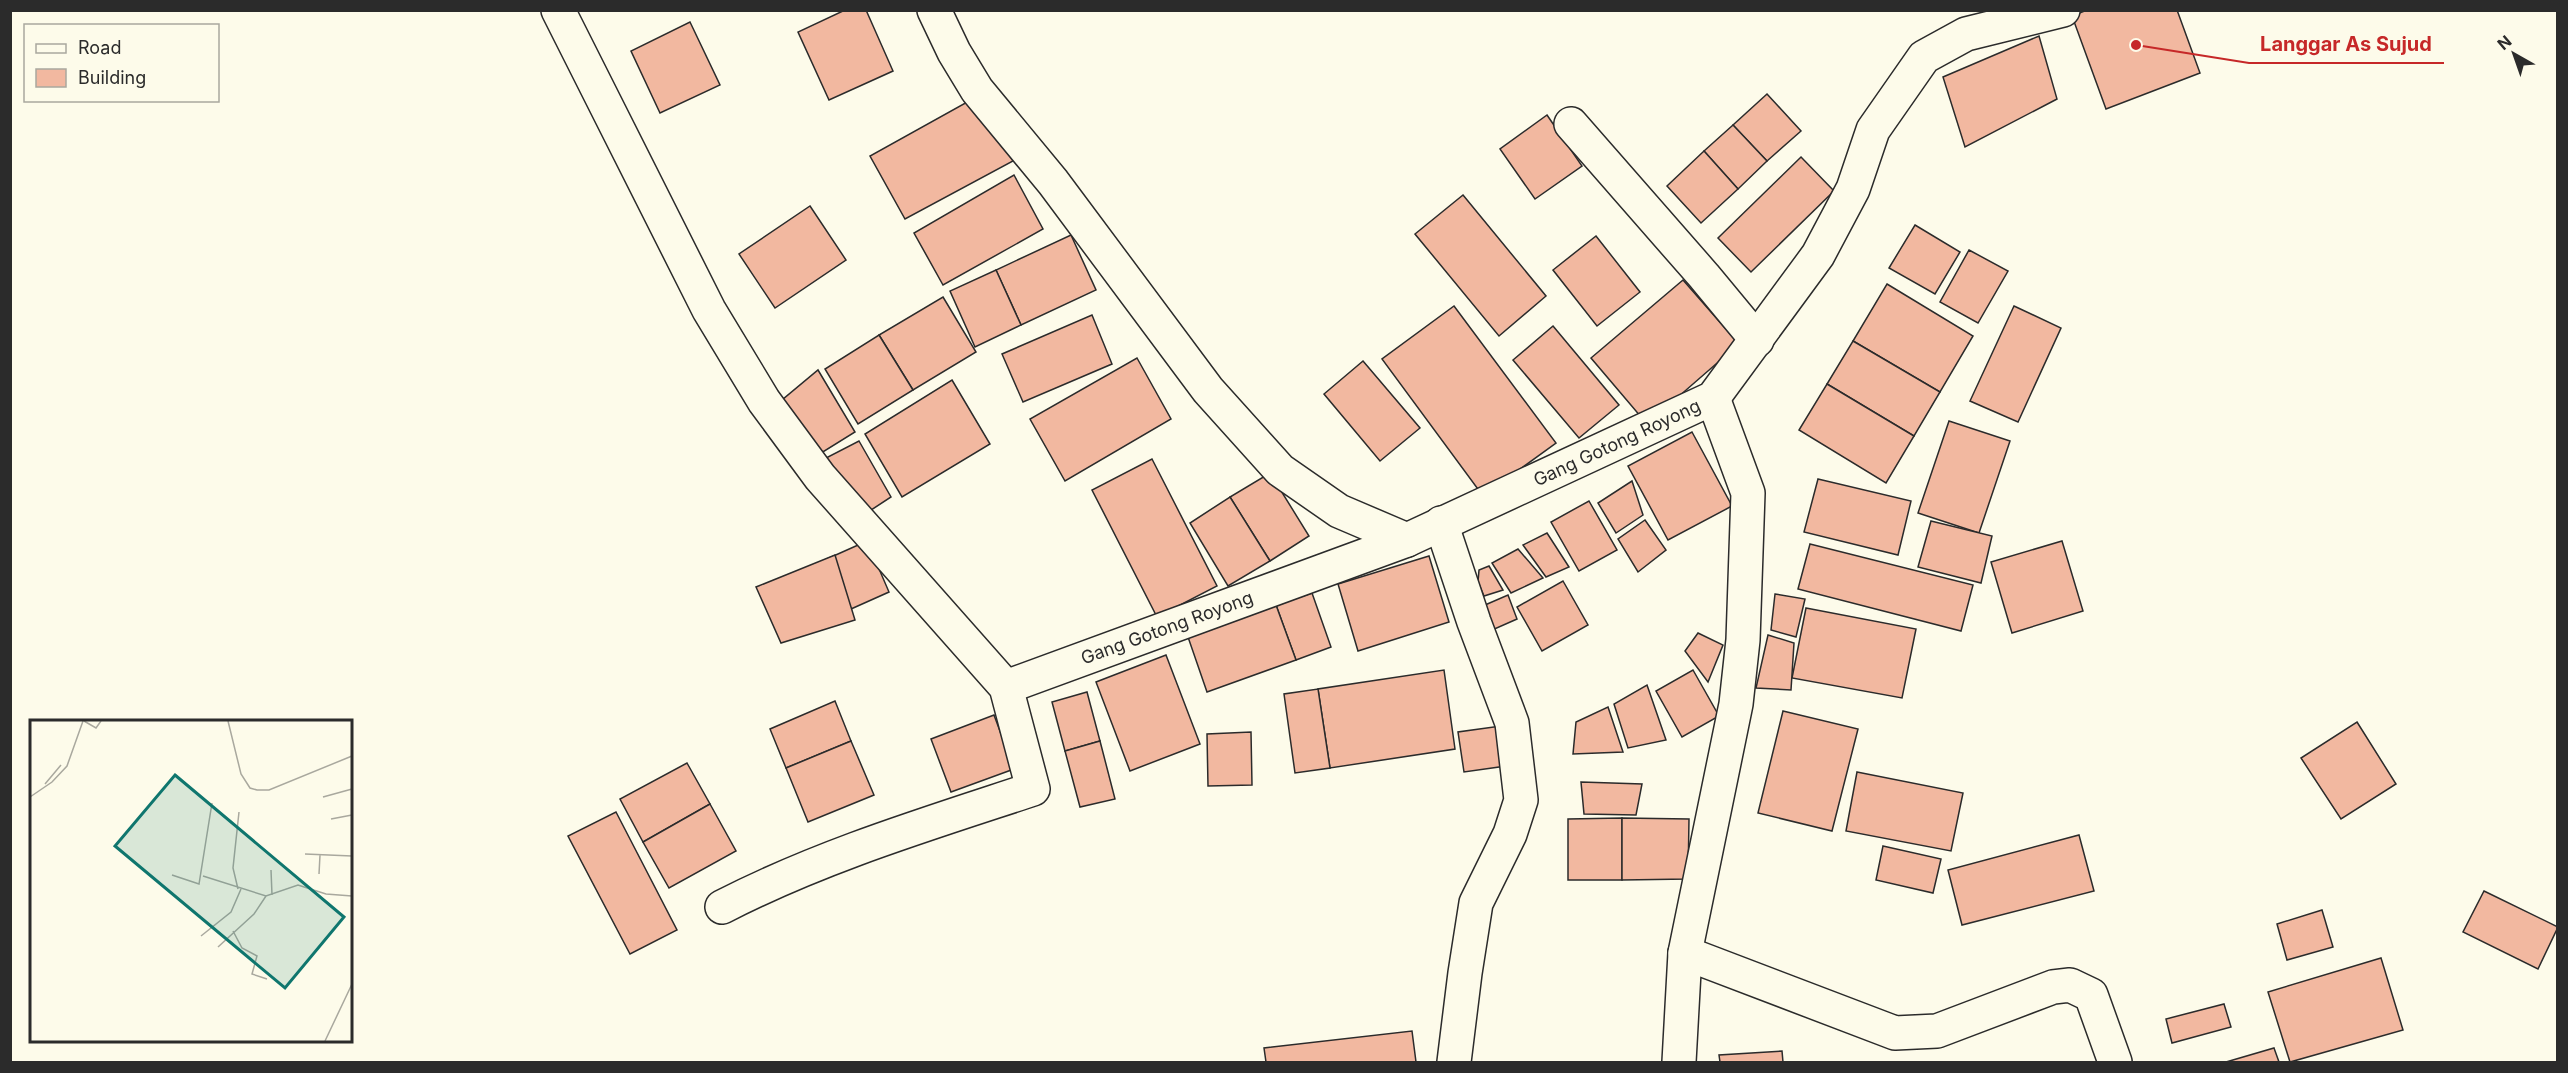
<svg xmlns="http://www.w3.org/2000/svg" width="2568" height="1073" font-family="Inter,sans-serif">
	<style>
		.building { fill: #f2b8a0; stroke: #2b2b2b; stroke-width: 1.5 }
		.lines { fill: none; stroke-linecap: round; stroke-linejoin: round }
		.minor-casing { stroke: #2b2b2b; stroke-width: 36 }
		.minor { stroke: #fdfbea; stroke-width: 33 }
		.labels { text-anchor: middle; stroke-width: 4.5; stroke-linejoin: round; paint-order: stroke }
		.street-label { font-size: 18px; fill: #2b2b2b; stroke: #fdfbea }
		.inset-road { fill: none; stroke: #a9a89e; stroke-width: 1.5 }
		.view { fill: #0f766e; fill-opacity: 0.15; stroke: #0f766e; stroke-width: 3 }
		.inset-edge { fill: none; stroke: #2b2b2b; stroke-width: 3 }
		.leader { fill: none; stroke: #c62828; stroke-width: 2 }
		.callout-dot { fill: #c62828; stroke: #fdfbea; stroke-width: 2 }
		.callout-label { font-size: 20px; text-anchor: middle; font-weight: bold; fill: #c62828; stroke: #fdfbea; stroke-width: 4.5; stroke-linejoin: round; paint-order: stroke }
	</style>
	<rect width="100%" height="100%" fill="#fdfbea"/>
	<g class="building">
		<polygon points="845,10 866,10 893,71 829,100 798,32"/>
		<polygon points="2087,10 2177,10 2200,73 2106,109 2072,16"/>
		<polygon points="690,22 720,85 660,113 631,51"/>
		<polygon points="2039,36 2057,99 1965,147 1943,77"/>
		<polygon points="1767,94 1801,131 1767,161 1733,125"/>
		<polygon points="978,96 1013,161 905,219 870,156"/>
		<polygon points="1547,115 1582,166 1535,199 1500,149"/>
		<polygon points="1733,125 1767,161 1738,189 1704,151"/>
		<polygon points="1704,151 1738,189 1701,223 1667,186"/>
		<polygon points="1801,157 1834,191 1751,272 1718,238"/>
		<polygon points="1014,175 1043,229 943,285 914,233"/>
		<polygon points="1463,195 1546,296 1499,336 1415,234"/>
		<polygon points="810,206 846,260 775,308 739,254"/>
		<polygon points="1915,225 1960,252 1935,294 1889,268"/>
		<polygon points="1071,235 1096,290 1021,325 996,270"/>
		<polygon points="1596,236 1640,292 1597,326 1553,270"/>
		<polygon points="1969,250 2008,271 1978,323 1940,302"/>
		<polygon points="996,270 1021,325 975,347 950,291"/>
		<polygon points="1683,280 1739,344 1647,424 1591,358"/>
		<polygon points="1887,284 1973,336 1940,392 1853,341"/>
		<polygon points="943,297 976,352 913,390 879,335"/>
		<polygon points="1454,306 1556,443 1483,496 1382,359"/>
		<polygon points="2014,306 2061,328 2018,422 1970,401"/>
		<polygon points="1092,315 1112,364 1023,402 1002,354"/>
		<polygon points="1553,326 1619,405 1579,438 1513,360"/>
		<polygon points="879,335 913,390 858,424 825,369"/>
		<polygon points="1853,341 1940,392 1914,436 1827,384"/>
		<polygon points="1137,358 1171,419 1065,481 1030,419"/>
		<polygon points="1363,361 1420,428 1380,461 1324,394"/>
		<polygon points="818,370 855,432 818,455 782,400"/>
		<polygon points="952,380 990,444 902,497 865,434"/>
		<polygon points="1827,384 1914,436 1886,483 1799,430"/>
		<polygon points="1949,421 2010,441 1979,533 1918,513"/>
		<polygon points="1692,432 1732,506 1668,540 1628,466"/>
		<polygon points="859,441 891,497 865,514 826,458"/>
		<polygon points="1152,459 1217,586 1157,617 1092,490"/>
		<polygon points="1270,473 1309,536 1270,561 1230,497"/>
		<polygon points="1818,479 1911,501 1898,555 1804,532"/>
		<polygon points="1632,481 1643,515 1616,533 1598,503"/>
		<polygon points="1230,497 1270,561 1228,586 1190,523"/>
		<polygon points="1589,501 1617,550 1579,571 1551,522"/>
		<polygon points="1645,520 1666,550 1638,572 1618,539"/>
		<polygon points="1931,521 1992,536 1981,583 1918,567"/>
		<polygon points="1547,533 1569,567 1546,577 1523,545"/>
		<polygon points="867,541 889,592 813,626 791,575"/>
		<polygon points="2062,541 2083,611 2012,633 1991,562"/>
		<polygon points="1810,544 1973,585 1961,631 1798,589"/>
		<polygon points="1518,549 1543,578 1511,593 1492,563"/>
		<polygon points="835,555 855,620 781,643 756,587"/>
		<polygon points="1429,556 1449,622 1358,651 1338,584"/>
		<polygon points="1489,566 1503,590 1484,596 1478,582 1479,570"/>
		<polygon points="1563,581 1588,625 1542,651 1517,607"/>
		<polygon points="1312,593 1331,647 1296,660 1276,605"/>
		<polygon points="1775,594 1805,599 1796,637 1771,630"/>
		<polygon points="1508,595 1517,619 1490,631 1485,605"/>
		<polygon points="1276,605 1296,660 1207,692 1188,637"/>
		<polygon points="1806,608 1916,629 1902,698 1792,678"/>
		<polygon points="1698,633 1723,645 1708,682 1685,651"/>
		<polygon points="1768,635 1794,643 1791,690 1756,688"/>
		<polygon points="1166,655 1200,744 1130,771 1096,682"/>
		<polygon points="1444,670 1455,749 1330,768 1318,689"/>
		<polygon points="1693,670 1719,716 1682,737 1656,691"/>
		<polygon points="1647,685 1666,740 1628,748 1614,704"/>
		<polygon points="1318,689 1330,768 1295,773 1284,694"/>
		<polygon points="1087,692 1100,741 1065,751 1052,702"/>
		<polygon points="835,701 851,741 786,768 770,729"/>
		<polygon points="1608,707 1623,752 1573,754 1576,722"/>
		<polygon points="1783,711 1858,729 1832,831 1758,813"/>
		<polygon points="994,715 1014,769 951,792 931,739"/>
		<polygon points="2357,722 2396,784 2341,819 2301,758"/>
		<polygon points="1508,725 1513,765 1464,772 1458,732"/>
		<polygon points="1251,732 1252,785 1208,786 1207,734"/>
		<polygon points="851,741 874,795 808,822 786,768"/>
		<polygon points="1100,741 1115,799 1080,807 1065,751"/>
		<polygon points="687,763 710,804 643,842 620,799"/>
		<polygon points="1857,772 1963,793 1951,851 1846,831"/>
		<polygon points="1581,782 1642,784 1636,815 1584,814"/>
		<polygon points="710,804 736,851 669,888 643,842"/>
		<polygon points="616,812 677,930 630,954 568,836"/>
		<polygon points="1622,818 1622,880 1568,880 1568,819"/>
		<polygon points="1622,818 1689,819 1688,879 1622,880"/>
		<polygon points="2079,835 2094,891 1962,925 1948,870"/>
		<polygon points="1883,846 1941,859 1933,893 1876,880"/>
		<polygon points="2484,891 2558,927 2538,969 2463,932"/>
		<polygon points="2322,910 2333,947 2287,960 2277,924"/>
		<polygon points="2381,958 2403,1030 2290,1062 2268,992"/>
		<polygon points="2224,1004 2231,1027 2172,1043 2166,1019"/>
		<polygon points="1412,1031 1416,1062 1266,1062 1264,1048"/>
		<polygon points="2274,1048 2279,1062 2226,1062"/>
		<polygon points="1782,1051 1783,1062 1720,1062 1719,1055"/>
	</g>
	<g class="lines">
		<g class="minor-casing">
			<g id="minor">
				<path d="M558 10 709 310 764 401 820 477 1006 687 1033 789C927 824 821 856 722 907"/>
				<polyline points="934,10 954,52 977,90 1053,182 1208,390 1280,470 1339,511 1407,540"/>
				<polyline points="1571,124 1704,276 1757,340"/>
				<polyline points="1441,523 1474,622 1512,723 1521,800 1510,834 1476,903 1465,973 1454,1062"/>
				<polyline points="1006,687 1407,540 1713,398 1818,255 1853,189 1873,130 1924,57 1966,34 2063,10"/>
				<polyline points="1685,953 1895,1033 1937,1031 2053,987 2070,985 2091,995 2115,1062"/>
				<polyline points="1679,1062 1685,953 1736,704 1743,640 1748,493 1713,398"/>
			</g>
		</g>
		<use href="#minor" class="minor"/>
	</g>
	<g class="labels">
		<g class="street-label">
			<text transform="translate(1617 443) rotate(-25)" y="6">Gang Gotong Royong</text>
			<text transform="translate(1167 628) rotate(-20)" y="6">Gang Gotong Royong</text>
		</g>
	</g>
	<g transform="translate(30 720)">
		<rect width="322" height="322" fill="#fdfbea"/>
		<path class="inset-road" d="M54 1 66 8 71 1M198 1 211 54 220 68 227 70H239L322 36M15 64 31 45M0 77 22 62 37 46 53 1M293 77 322 69M301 99 322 95M275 134 322 136M241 150 242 175M289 154 290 135M142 155 169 164 182 83M173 156 236 176 268 165 296 174 322 176M208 169 203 148 209 92M203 211 212 228 227 236 222 254 237 259M171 216 201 192 211 169M188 227 224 194 236 176M295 321 322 264"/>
		<path class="view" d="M145 55 314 197 255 268 85 126Z"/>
		<rect width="322" height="322" class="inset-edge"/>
	</g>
	<path class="leader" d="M2136 45L2249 63H2444"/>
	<circle class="callout-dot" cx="2136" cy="45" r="6"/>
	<g class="callout-label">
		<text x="2346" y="51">Langgar As Sujud</text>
	</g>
	<rect width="2568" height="1073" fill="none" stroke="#2b2b2b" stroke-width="24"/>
	<rect x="24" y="24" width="195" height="78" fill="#fdfbea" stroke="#a9a89e" stroke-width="1.5"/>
	<rect x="36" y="44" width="30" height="9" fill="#fdfbea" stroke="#a9a89e" stroke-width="1.5"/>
	<text x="78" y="54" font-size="18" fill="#2b2b2b">Road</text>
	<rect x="36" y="69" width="30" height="18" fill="#f2b8a0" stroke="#a9a89e" stroke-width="1.5"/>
	<text x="78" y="84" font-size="18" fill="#2b2b2b">Building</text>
	<g transform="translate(2514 54) rotate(320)" stroke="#fdfbea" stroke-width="4.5" paint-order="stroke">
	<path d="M0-4.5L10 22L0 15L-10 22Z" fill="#2b2b2b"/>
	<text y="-9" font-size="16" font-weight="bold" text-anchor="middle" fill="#2b2b2b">N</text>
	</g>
</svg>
